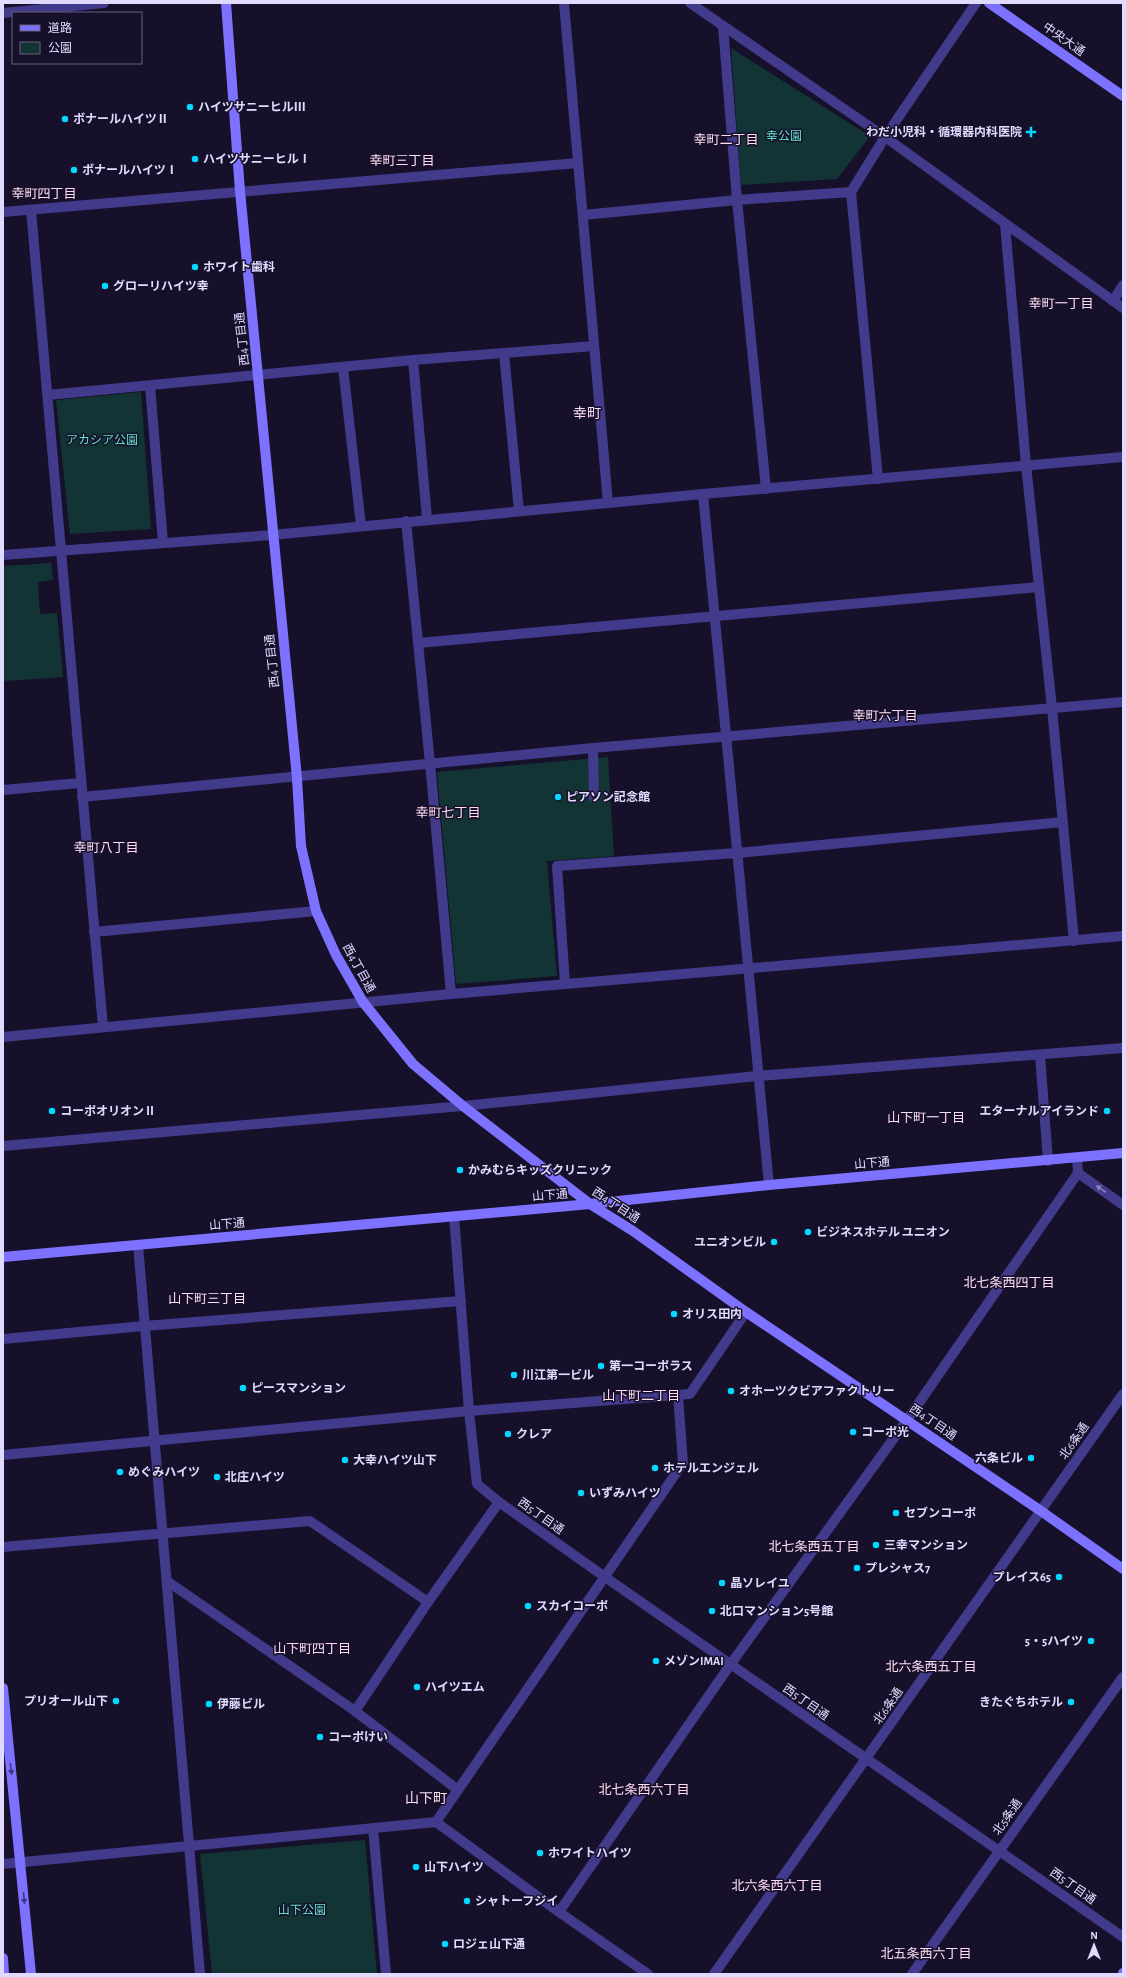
<svg xmlns="http://www.w3.org/2000/svg" width="1126" height="1977" font-family="'Alegreya Sans','Noto Sans JP',sans-serif">
	<style>
		.green { fill: #133435 }
		.lines { fill: none; stroke-linecap: round; stroke-linejoin: round }
		.lane { stroke: #423a8a; stroke-width: 10 }
		.street { stroke: #423a8a; stroke-width: 10 }
		.secondary { stroke: #7d71ff; stroke-width: 10 }
		.oneway { fill: #8982bf }
		.oneway2 { fill: #3f3780 }
		.poi-dot { fill: #06d7ff; stroke: #16102b; stroke-width: 1.5 }
		.labels { text-anchor: middle; stroke-width: 3; stroke-linejoin: round; paint-order: stroke }
		.street-label { font-size: 12px; fill: #e0daff; stroke: #16102b }
		.poi-label { font-size: 12px; font-weight: bold; fill: #e0daff; stroke: #16102b; text-anchor: start }
		.park-label { font-size: 12px; fill: #61e3ca; stroke: #16102b }
		.neighbourhood-label { font-size: 13px; fill: #ffdcf0; stroke: #16102b }
		.quarter-label { font-size: 14px; fill: #ffdcf0; stroke: #16102b }
	</style>
	<rect width="100%" height="100%" fill="#16102b"/>
	<g class="green">
		<polygon points="731,48 870,136 837,179 741,185"/>
		<polygon points="141,392 151,529 70,534 56,400"/>
		<polygon points="51,563 53,580 38,582 40,614 57,613 63,677 3,681 3,566"/>
		<polygon points="608,757 614,856 547,861 557,976 456,984 437,772"/>
		<polygon points="365,1840 377,1974 212,1974 200,1854"/>
	</g>
	<g class="lines">
		<g class="lane">
			<polyline points="1113,301 1123,285"/>
			<polyline points="504,353 519,511"/>
			<polyline points="343,367 361,526"/>
			<polyline points="593,748 594,798"/>
		</g>
		<g class="street">
			<polyline points="564,3 608,503"/>
			<polyline points="690,3 885,137 1123,308"/>
			<polyline points="3,13 104,3"/>
			<polyline points="723,26 737,200 766,489"/>
			<polyline points="31,210 103,1027"/>
			<polyline points="3,212 578,163"/>
			<polyline points="583,215 737,200 851,192"/>
			<polyline points="1005,224 1026,465 1052,708 1074,941"/>
			<polyline points="413,360 427,519"/>
			<polyline points="150,386 163,543"/>
			<polyline points="48,395 413,360 594,346"/>
			<polyline points="878,479 851,192 885,137 976,3"/>
			<polyline points="703,494 769,1185"/>
			<polyline points="406,521 430,763 451,994"/>
			<polyline points="3,555 272,535 703,494 1123,457"/>
			<polyline points="418,643 1039,587"/>
			<polyline points="3,790 80,783"/>
			<polyline points="82,797 593,748 1123,702"/>
			<polyline points="94,932 316,911"/>
			<polyline points="565,984 557,866 737,853 1063,822"/>
			<polyline points="3,1037 451,994 1123,936"/>
			<polyline points="1040,1055 1048,1161"/>
			<polyline points="3,1146 463,1106 757,1076 1123,1048"/>
			<polyline points="1078,1173 1123,1205"/>
			<polyline points="454,1216 469,1411 477,1484 499,1502 605,1577 1123,1937"/>
			<polyline points="138,1245 200,1974"/>
			<polyline points="3,1339 144,1326 461,1301"/>
			<polyline points="3,1455 469,1411 690,1394 746,1312"/>
			<polyline points="3,1547 310,1521 428,1602"/>
			<polyline points="167,1581 355,1711 458,1790"/>
			<polyline points="355,1711 428,1602 499,1502"/>
			<polyline points="436,1822 683,1463 678,1395"/>
			<polyline points="373,1828 386,1974"/>
			<polyline points="3,1864 436,1822 559,1912 648,1974"/>
			<polyline points="559,1912 730,1665 907,1420 1078,1173 1077,1158"/>
			<polyline points="714,1974 1123,1394"/>
			<polyline points="912,1974 1123,1677"/>
		</g>
		<g class="secondary">
			<polyline points="226,3 240,191 297,778 301,846 316,911 336,955 363,1002 413,1064 463,1106 590,1204 633,1231 746,1312 1041,1511 1123,1569"/>
			<polyline points="989,3 1123,96"/>
			<polyline points="3,1257 590,1204 769,1185 1123,1153"/>
			<polyline points="3,1688 31,1974"/>
			<polyline points="3,1958 4,1974"/>
			<polyline points="1123,1974 1123,1973"/>
		</g>
	</g>
	<defs><path id="oneway-solid" d="M-6-.8H1V-3.2L6.5 0L1 3.2V.8H-6Z"/></defs>
	<use class="oneway" href="#oneway-solid" transform="translate(1101 1189) rotate(-145)"/>
	<g class="oneway2">
		<use href="#oneway-solid" transform="translate(11 1769) rotate(84)"/>
		<use href="#oneway-solid" transform="translate(24 1898) rotate(85)"/>
	</g>
	<g class="poi-dot">
		<circle cx="190" cy="107" r="4"/>
		<circle cx="65" cy="119" r="4"/>
		<path d="M1029 126h4v4h4v4h-4v4h-4v-4h-4v-4h4z"/>
		<circle cx="195" cy="159" r="4"/>
		<circle cx="74" cy="170" r="4"/>
		<circle cx="195" cy="267" r="4"/>
		<circle cx="105" cy="286" r="4"/>
		<circle cx="558" cy="797" r="4"/>
		<circle cx="52" cy="1111" r="4"/>
		<circle cx="1107" cy="1111" r="4"/>
		<circle cx="460" cy="1170" r="4"/>
		<circle cx="808" cy="1232" r="4"/>
		<circle cx="774" cy="1242" r="4"/>
		<circle cx="674" cy="1314" r="4"/>
		<circle cx="601" cy="1366" r="4"/>
		<circle cx="514" cy="1375" r="4"/>
		<circle cx="243" cy="1388" r="4"/>
		<circle cx="731" cy="1391" r="4"/>
		<circle cx="853" cy="1432" r="4"/>
		<circle cx="508" cy="1434" r="4"/>
		<circle cx="1031" cy="1458" r="4"/>
		<circle cx="345" cy="1460" r="4"/>
		<circle cx="655" cy="1468" r="4"/>
		<circle cx="120" cy="1472" r="4"/>
		<circle cx="217" cy="1477" r="4"/>
		<circle cx="581" cy="1493" r="4"/>
		<circle cx="896" cy="1513" r="4"/>
		<circle cx="876" cy="1545" r="4"/>
		<circle cx="857" cy="1568" r="4"/>
		<circle cx="1059" cy="1577" r="4"/>
		<circle cx="722" cy="1583" r="4"/>
		<circle cx="528" cy="1606" r="4"/>
		<circle cx="712" cy="1611" r="4"/>
		<circle cx="1091" cy="1641" r="4"/>
		<circle cx="656" cy="1661" r="4"/>
		<circle cx="417" cy="1687" r="4"/>
		<circle cx="116" cy="1701" r="4"/>
		<circle cx="1071" cy="1702" r="4"/>
		<circle cx="209" cy="1704" r="4"/>
		<circle cx="320" cy="1737" r="4"/>
		<circle cx="540" cy="1853" r="4"/>
		<circle cx="416" cy="1867" r="4"/>
		<circle cx="467" cy="1901" r="4"/>
		<circle cx="445" cy="1944" r="4"/>
	</g>
	<g class="labels">
		<g class="street-label">
			<text transform="translate(1064 39) rotate(35)" y="4">中央大通</text>
			<text transform="translate(242 339) rotate(-96)" y="4">西4丁目通</text>
			<text transform="translate(272 661) rotate(-96)" y="4">西4丁目通</text>
			<text transform="translate(359 968) rotate(61)" y="4">西4丁目通</text>
			<text transform="translate(872 1163) rotate(-5)" y="4">山下通</text>
			<text transform="translate(550 1195) rotate(-5)" y="4">山下通</text>
			<text transform="translate(616 1205) rotate(33)" y="4">西4丁目通</text>
			<text transform="translate(227 1224) rotate(-5)" y="4">山下通</text>
			<text transform="translate(933 1422) rotate(34)" y="4">西4丁目通</text>
			<text transform="translate(1074 1441) rotate(-55)" y="4">北6条通</text>
			<text transform="translate(541 1516) rotate(35)" y="4">西5丁目通</text>
			<text transform="translate(806 1702) rotate(35)" y="4">西5丁目通</text>
			<text transform="translate(888 1706) rotate(-55)" y="4">北6条通</text>
			<text transform="translate(1007 1817) rotate(-55)" y="4">北5条通</text>
			<text transform="translate(1073 1886) rotate(35)" y="4">西5丁目通</text>
		</g>
		<g class="poi-label">
			<text x="198" y="111">ハイツサニーヒルⅢ</text>
			<text x="73" y="123">ボナールハイツⅡ</text>
			<text x="1022" y="136" text-anchor="end">わだ小児科・循環器内科医院</text>
			<text x="203" y="163">ハイツサニーヒルⅠ</text>
			<text x="82" y="174">ボナールハイツⅠ</text>
			<text x="203" y="271">ホワイト歯科</text>
			<text x="113" y="290">グローリハイツ幸</text>
			<text x="566" y="801">ピアソン記念館</text>
			<text x="60" y="1115">コーポオリオンⅡ</text>
			<text x="1099" y="1115" text-anchor="end">エターナルアイランド</text>
			<text x="468" y="1174">かみむらキッズクリニック</text>
			<text x="816" y="1236">ビジネスホテル ユニオン</text>
			<text x="766" y="1246" text-anchor="end">ユニオンビル</text>
			<text x="682" y="1318">オリス田内</text>
			<text x="609" y="1370">第一コーポラス</text>
			<text x="522" y="1379">川江第一ビル</text>
			<text x="251" y="1392">ピースマンション</text>
			<text x="739" y="1395">オホーツクビアファクトリー</text>
			<text x="861" y="1436">コーポ光</text>
			<text x="516" y="1438">クレア</text>
			<text x="1023" y="1462" text-anchor="end">六条ビル</text>
			<text x="353" y="1464">大幸ハイツ山下</text>
			<text x="663" y="1472">ホテルエンジェル</text>
			<text x="128" y="1476">めぐみハイツ</text>
			<text x="225" y="1481">北庄ハイツ</text>
			<text x="589" y="1497">いずみハイツ</text>
			<text x="904" y="1517">セブンコーポ</text>
			<text x="884" y="1549">三幸マンション</text>
			<text x="865" y="1572">プレシャス7</text>
			<text x="1051" y="1581" text-anchor="end">プレイス65</text>
			<text x="730" y="1587">晶ソレイユ</text>
			<text x="536" y="1610">スカイコーポ</text>
			<text x="720" y="1615">北口マンション5号館</text>
			<text x="1083" y="1645" text-anchor="end">5・5ハイツ</text>
			<text x="664" y="1665">メゾンIMAI</text>
			<text x="425" y="1691">ハイツエム</text>
			<text x="108" y="1705" text-anchor="end">プリオール山下</text>
			<text x="1063" y="1706" text-anchor="end">きたぐちホテル</text>
			<text x="217" y="1708">伊藤ビル</text>
			<text x="328" y="1741">コーポけい</text>
			<text x="548" y="1857">ホワイトハイツ</text>
			<text x="424" y="1871">山下ハイツ</text>
			<text x="475" y="1905">シャトーフジイ</text>
			<text x="453" y="1948">ロジェ山下通</text>
		</g>
		<g class="park-label">
			<text x="784" y="140">幸公園</text>
			<text x="102" y="444">アカシア公園</text>
			<text x="302" y="1914">山下公園</text>
		</g>
		<g class="neighbourhood-label">
			<text x="726" y="144">幸町二丁目</text>
			<text x="402" y="165">幸町三丁目</text>
			<text x="44" y="198">幸町四丁目</text>
			<text x="1061" y="308">幸町一丁目</text>
			<text x="885" y="720">幸町六丁目</text>
			<text x="448" y="817">幸町七丁目</text>
			<text x="106" y="852">幸町八丁目</text>
			<text x="926" y="1122">山下町一丁目</text>
			<text x="1009" y="1287">北七条西四丁目</text>
			<text x="207" y="1303">山下町三丁目</text>
			<text x="641" y="1400">山下町二丁目</text>
			<text x="814" y="1551">北七条西五丁目</text>
			<text x="312" y="1653">山下町四丁目</text>
			<text x="931" y="1671">北六条西五丁目</text>
			<text x="644" y="1794">北七条西六丁目</text>
			<text x="777" y="1890">北六条西六丁目</text>
			<text x="926" y="1958">北五条西六丁目</text>
		</g>
		<g class="quarter-label">
			<text x="587" y="418">幸町</text>
			<text x="426" y="1803">山下町</text>
		</g>
	</g>
	<rect width="1126" height="1977" fill="none" stroke="#e0daff" stroke-width="8"/>
	<rect x="12" y="12" width="130" height="52" fill="#16102b" stroke="#676180"/>
	<rect x="20" y="25" width="20" height="6" fill="#7d71ff" stroke="#676180"/>
	<text x="48" y="32" font-size="12" fill="#e0daff">道路</text>
	<rect x="20" y="42" width="20" height="12" fill="#133435" stroke="#676180"/>
	<text x="48" y="52" font-size="12" fill="#e0daff">公園</text>
	<g transform="translate(1094 1945)" stroke="#16102b" stroke-width="3" paint-order="stroke">
	<path d="M0-3L7 15L0 10L-7 15Z" fill="#e0daff"/>
	<text y="-6" font-size="11" font-weight="bold" text-anchor="middle" fill="#e0daff">N</text>
	</g>
</svg>
